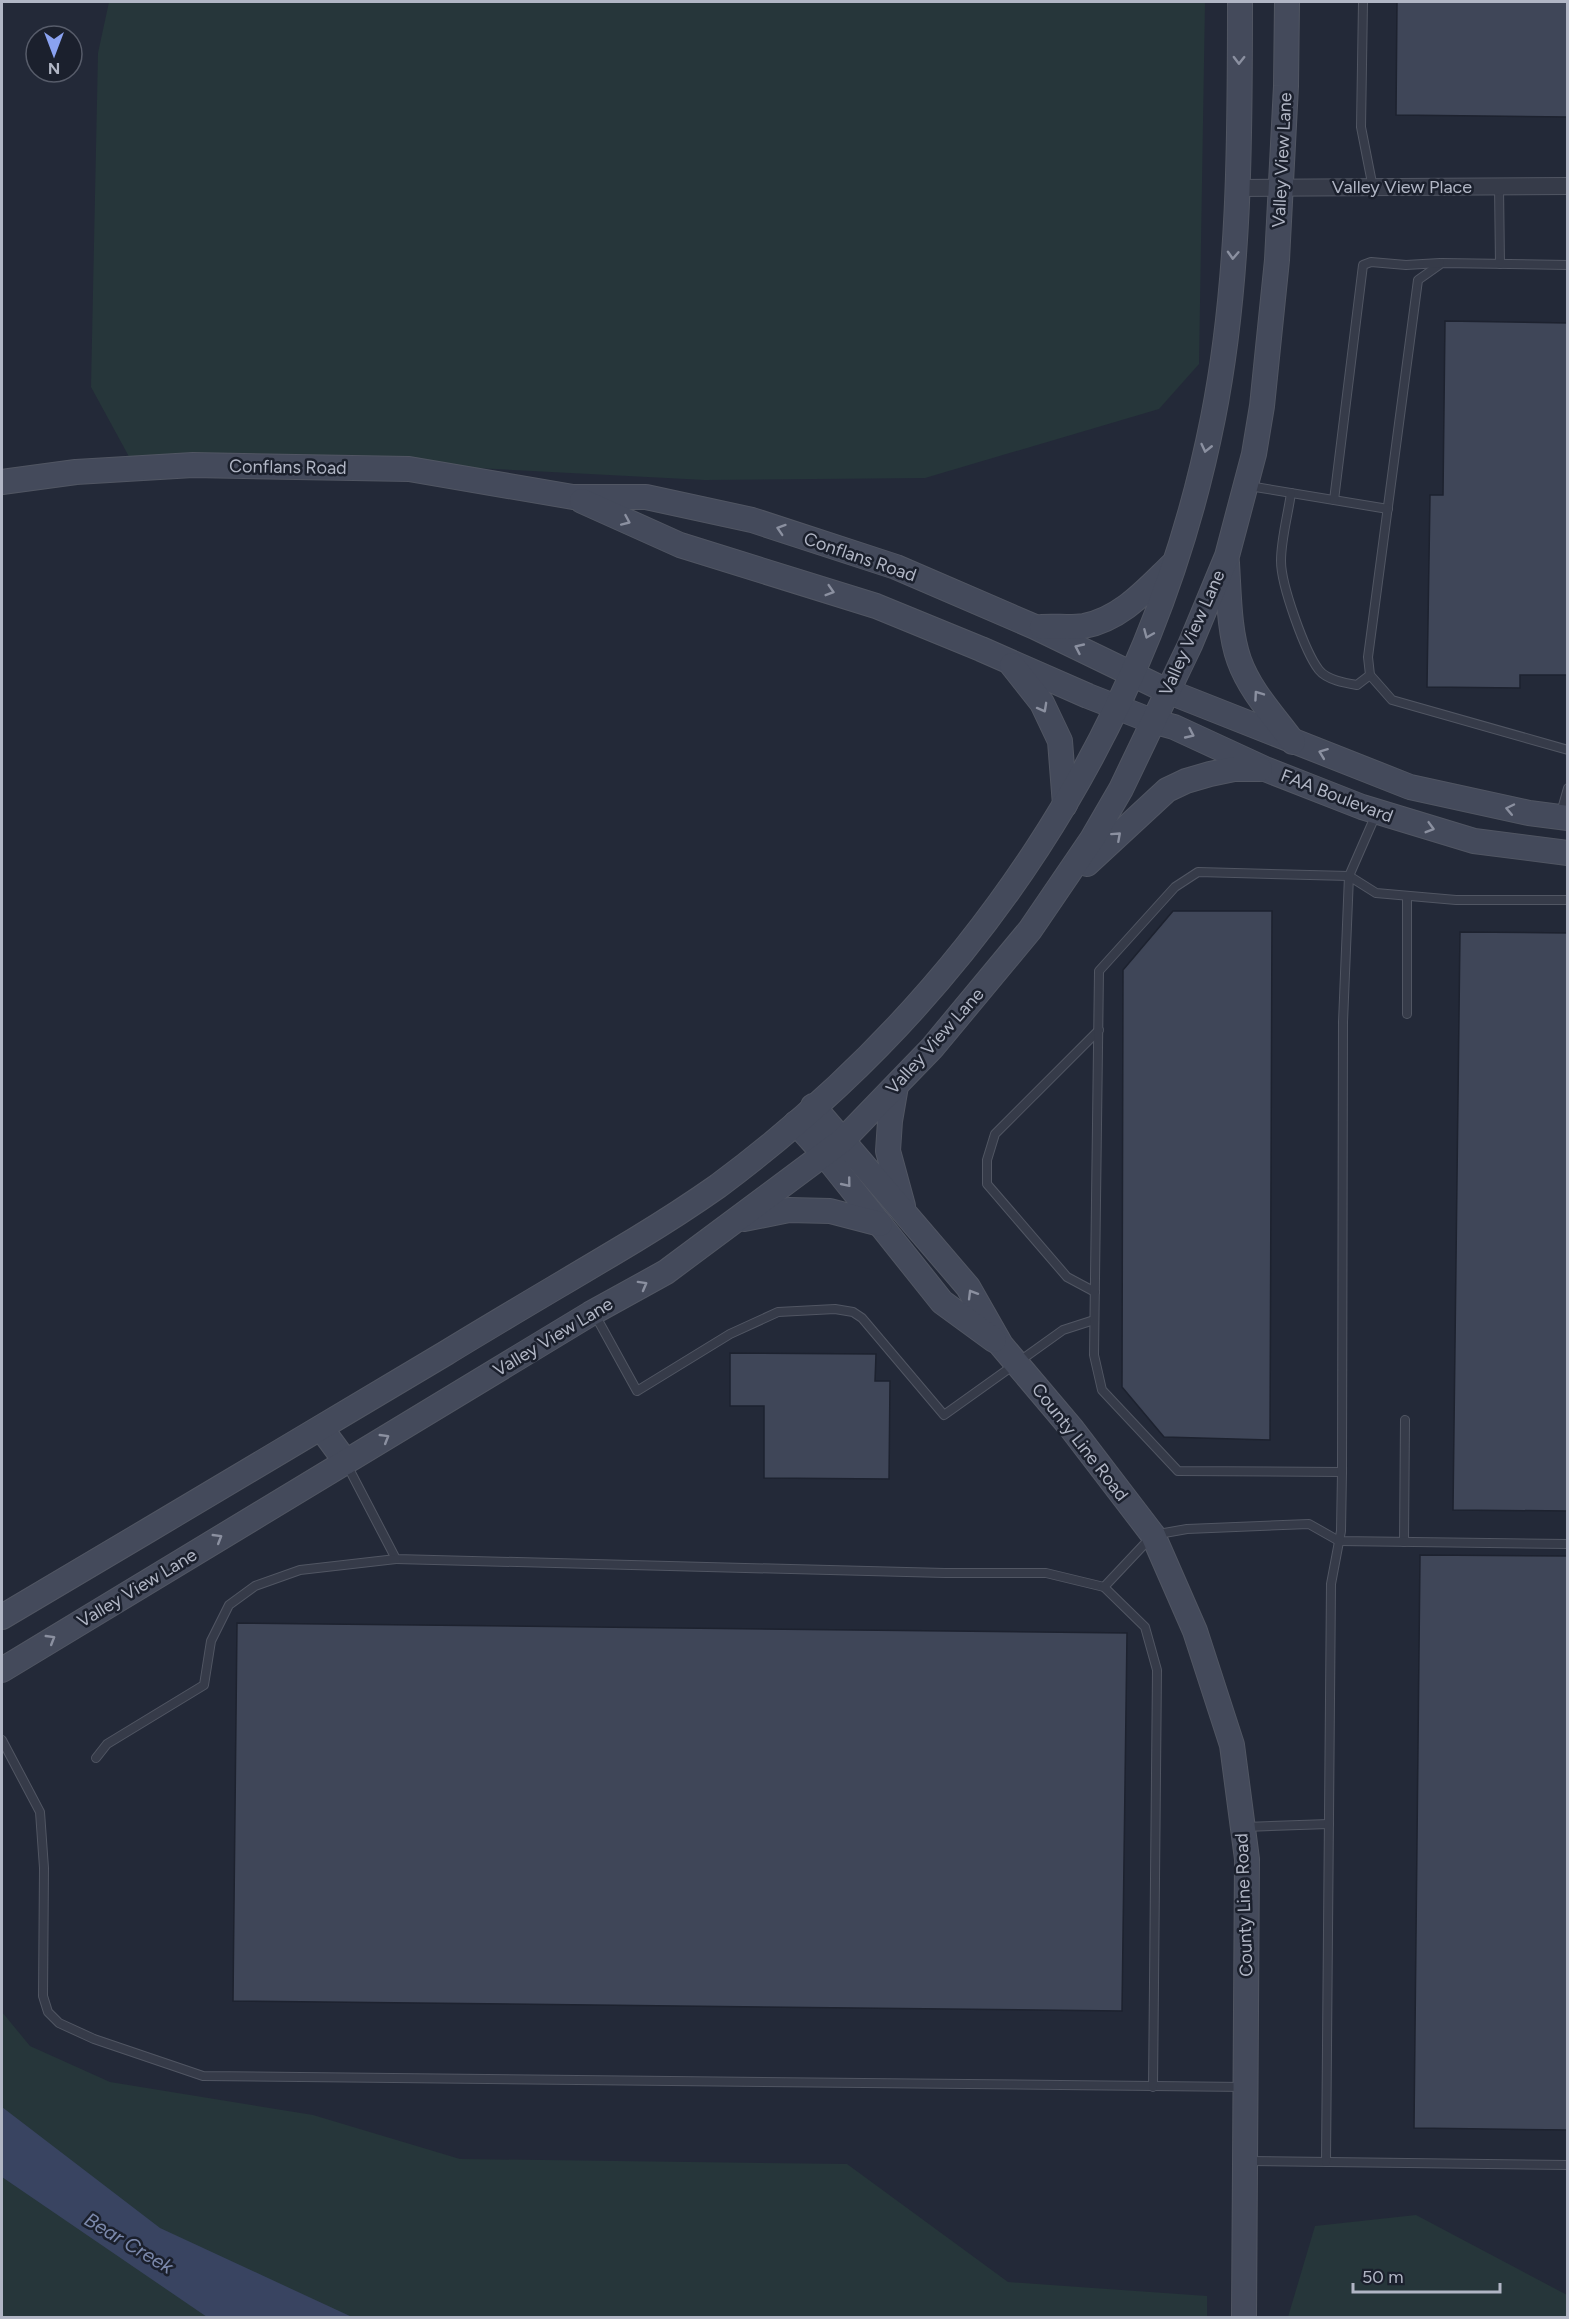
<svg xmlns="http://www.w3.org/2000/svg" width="1569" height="2319" font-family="Figtree,sans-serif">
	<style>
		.green { fill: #26363a }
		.water { fill: #394461 }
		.building { fill: #3f4658; stroke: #1d222f; stroke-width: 1.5 }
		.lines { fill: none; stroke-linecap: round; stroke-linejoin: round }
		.lane-casing { stroke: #515663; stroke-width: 10 }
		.street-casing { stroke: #515663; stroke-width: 18 }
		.secondary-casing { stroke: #515663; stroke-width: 26 }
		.lane { stroke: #363b49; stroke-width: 8 }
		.street { stroke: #363b49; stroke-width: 16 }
		.secondary { stroke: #444a5b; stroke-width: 24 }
		.oneway { stroke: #8b90a0 }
		.labels { text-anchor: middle; stroke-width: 5; stroke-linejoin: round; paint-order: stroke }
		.street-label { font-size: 18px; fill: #b1b6c5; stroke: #1b202d }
		.water-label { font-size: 20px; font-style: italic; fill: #7b88ab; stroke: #1b202d }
	</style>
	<rect width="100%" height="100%" fill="#232938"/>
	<g class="green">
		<polygon points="109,2 1205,2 1199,364 1159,409 925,478 705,480 419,465 133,464 91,387 98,53"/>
		<polygon points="2,2012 30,2046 110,2082 313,2115 460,2159 847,2164 1008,2282 1207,2296 1207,2317 2,2317"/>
		<polygon points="1416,2215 1567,2295 1567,2317 1288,2317 1315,2226"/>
	</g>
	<polygon class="water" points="2,2107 160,2228 352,2317 207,2317 2,2177"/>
	<g class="building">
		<polygon points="1397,2 1568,2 1568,117 1396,115"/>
		<polygon points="1445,321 1568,323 1568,675 1520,675 1520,688 1427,687 1430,495 1443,495"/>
		<polygon points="1173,911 1272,911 1270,1440 1164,1437 1122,1387 1123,970"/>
		<polygon points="1460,932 1568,933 1568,1511 1453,1510"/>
		<polygon points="730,1353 876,1354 875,1381 890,1381 889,1479 764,1478 764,1406 730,1406"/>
		<polygon points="1420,1555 1568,1556 1568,2130 1414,2128"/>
		<polygon points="237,1623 1127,1633 1122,2011 233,2001"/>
	</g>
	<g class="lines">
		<g class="lane-casing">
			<g id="lane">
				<polyline points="1363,2 1361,127 1373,188"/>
				<polyline points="1499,187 1500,264"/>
				<polyline points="1568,265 1442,263 1418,280 1368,657 1370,675 1392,700 1568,750"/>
				<polyline points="1249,486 1388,509"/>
				<path d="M1291 493C1288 515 1281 539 1281 561 1281 585 1305 652 1319 670 1327 680 1345 683 1357 685L1370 675"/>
				<polyline points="1334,500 1363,265 1371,262 1406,265 1440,263"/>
				<polyline points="1560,816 1568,788"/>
				<polyline points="1407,1014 1407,896"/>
				<polyline points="1095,1292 1067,1277 987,1184 987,1160 995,1134 1099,1030"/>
				<polyline points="594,1313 637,1391 730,1334 778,1312 835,1309 853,1312 862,1318 944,1415 1063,1330 1094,1320"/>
				<polyline points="346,1463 396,1559 945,1573 1046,1573 1104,1587"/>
				<polyline points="1342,1472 1178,1471 1102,1390 1094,1355 1099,971 1175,887 1198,872 1349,876 1376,893 1456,900 1568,900"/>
				<polyline points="1404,1542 1405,1420"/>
				<polyline points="2,1740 40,1812 44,1868 43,1996 48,2012 59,2023 94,2039 203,2076 1245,2087"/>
				<polyline points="96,1758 107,1744 204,1685 211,1641 229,1605 255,1586 300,1570 396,1559"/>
				<polyline points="1245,1827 1329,1824"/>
				<polyline points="1153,2087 1157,1670 1145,1627 1104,1587 1153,1535 1187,1529 1309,1524 1339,1541 1568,1544"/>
				<polyline points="1247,2161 1568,2165"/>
				<polyline points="1326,2162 1331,1584 1341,1531 1342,1472 1343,1022 1349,876 1377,812"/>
			</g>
		</g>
		<g class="street-casing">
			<polyline id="street" points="1237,188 1568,186"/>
		</g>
		<g class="secondary-casing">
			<g id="secondary">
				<polyline points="2,482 76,472 193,465 409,469 573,497 646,497 752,520 896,567 1035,627 1167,691 1410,787 1529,813 1568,818"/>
				<polyline points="582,501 680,545 876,606 981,649 1088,696 1152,721 1174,727 1265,769 1362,807 1474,841 1568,853"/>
				<path d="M1227 563C1229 594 1229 632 1239 660 1250 691 1274 716 1293 742"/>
				<path d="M1042 627C1055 626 1071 628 1084 626 1121 619 1146 590 1172 565"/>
				<polyline points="1012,665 1042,703 1060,741 1065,805"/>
				<polyline points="1087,864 1167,790 1186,781 1210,774 1234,769 1260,769"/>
				<polyline points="896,1086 890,1121 888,1151 903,1206"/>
				<polyline points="813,1106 968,1287 1001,1345 1072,1429 1153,1535 1195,1631 1232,1745 1247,1859 1244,2318"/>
				<polyline points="796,1123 824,1154 942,1302 994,1340"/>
				<polyline points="744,1219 789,1210 830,1211 880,1224"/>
				<polyline points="321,1428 346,1462"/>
				<path d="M2 1617C150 1529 298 1442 446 1353 508 1315 572 1278 635 1240 663 1223 691 1205 718 1186 972 997 1151 730 1213 418 1240 282 1240 140 1240 2"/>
				<polyline points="2,1670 590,1314 666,1272 843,1140 932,1048 1030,930 1092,839 1121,789 1190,645 1227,556 1254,454 1262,406 1277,260 1286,86 1287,2"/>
			</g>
		</g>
		<use href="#lane" class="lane"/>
		<use href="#street" class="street"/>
		<use href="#secondary" class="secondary"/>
	</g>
	<defs><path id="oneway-chevron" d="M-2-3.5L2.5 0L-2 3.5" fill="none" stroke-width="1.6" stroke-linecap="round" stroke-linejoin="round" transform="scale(1.5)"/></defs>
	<g class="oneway">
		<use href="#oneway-chevron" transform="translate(1239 60) rotate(91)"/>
		<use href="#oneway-chevron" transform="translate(1233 255) rotate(93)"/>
		<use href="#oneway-chevron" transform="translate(1206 448) rotate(103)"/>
		<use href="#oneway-chevron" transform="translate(626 521) rotate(24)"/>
		<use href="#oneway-chevron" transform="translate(781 529) rotate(-162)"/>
		<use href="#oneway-chevron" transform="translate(830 591) rotate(17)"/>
		<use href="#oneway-chevron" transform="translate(1148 634) rotate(113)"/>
		<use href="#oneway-chevron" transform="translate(1079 648) rotate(-155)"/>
		<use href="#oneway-chevron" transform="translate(1258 695) rotate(-125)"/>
		<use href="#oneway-chevron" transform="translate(1043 708) rotate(61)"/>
		<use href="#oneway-chevron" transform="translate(1190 734) rotate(25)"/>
		<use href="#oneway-chevron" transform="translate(1323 753) rotate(-159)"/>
		<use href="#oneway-chevron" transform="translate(1510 809) rotate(-168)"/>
		<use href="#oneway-chevron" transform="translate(1430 828) rotate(16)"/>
		<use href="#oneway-chevron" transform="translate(1117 836) rotate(-42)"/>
		<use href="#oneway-chevron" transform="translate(847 1183) rotate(51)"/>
		<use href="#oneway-chevron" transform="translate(643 1285) rotate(-29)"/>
		<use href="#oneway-chevron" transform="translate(972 1294) rotate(-121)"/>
		<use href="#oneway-chevron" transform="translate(385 1438) rotate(-31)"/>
		<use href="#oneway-chevron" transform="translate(218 1538) rotate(-31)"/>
		<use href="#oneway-chevron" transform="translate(51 1639) rotate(-31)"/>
	</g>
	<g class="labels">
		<g class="street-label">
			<text transform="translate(1282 160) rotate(-87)" y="6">Valley View Lane</text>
			<text x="1402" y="193">Valley View Place</text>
			<text transform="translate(288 467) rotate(1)" y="6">Conflans Road</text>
			<text transform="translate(860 557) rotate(19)" y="6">Conflans Road</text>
			<text transform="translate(1192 633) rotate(-66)" y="6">Valley View Lane</text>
			<text transform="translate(1337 796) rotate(21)" y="6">FAA Boulevard</text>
			<text transform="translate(935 1041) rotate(-48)" y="6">Valley View Lane</text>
			<text transform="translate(553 1337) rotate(-31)" y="6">Valley View Lane</text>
			<text transform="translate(1080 1442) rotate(52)" y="6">County Line Road</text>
			<text transform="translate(137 1588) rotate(-31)" y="6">Valley View Lane</text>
			<text transform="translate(1244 1905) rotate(-92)" y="6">County Line Road</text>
		</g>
		<g class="water-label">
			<text transform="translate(129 2243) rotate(31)" y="7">Bear Creek</text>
		</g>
	</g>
	<rect width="1569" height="2319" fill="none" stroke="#b1b6c5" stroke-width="6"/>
	<g transform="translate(54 54) rotate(180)"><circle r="28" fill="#1b202d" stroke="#575c6a" stroke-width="1.5"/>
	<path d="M0-4.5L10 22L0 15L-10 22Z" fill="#8aa2f1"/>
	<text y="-9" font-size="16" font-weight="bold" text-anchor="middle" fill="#b1b6c5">N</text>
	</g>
	<path d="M1353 2283v9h147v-9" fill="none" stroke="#b1b6c5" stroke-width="3"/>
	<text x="1362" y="2283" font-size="18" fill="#b1b6c5" stroke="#1b202d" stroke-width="4.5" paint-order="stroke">50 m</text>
</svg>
